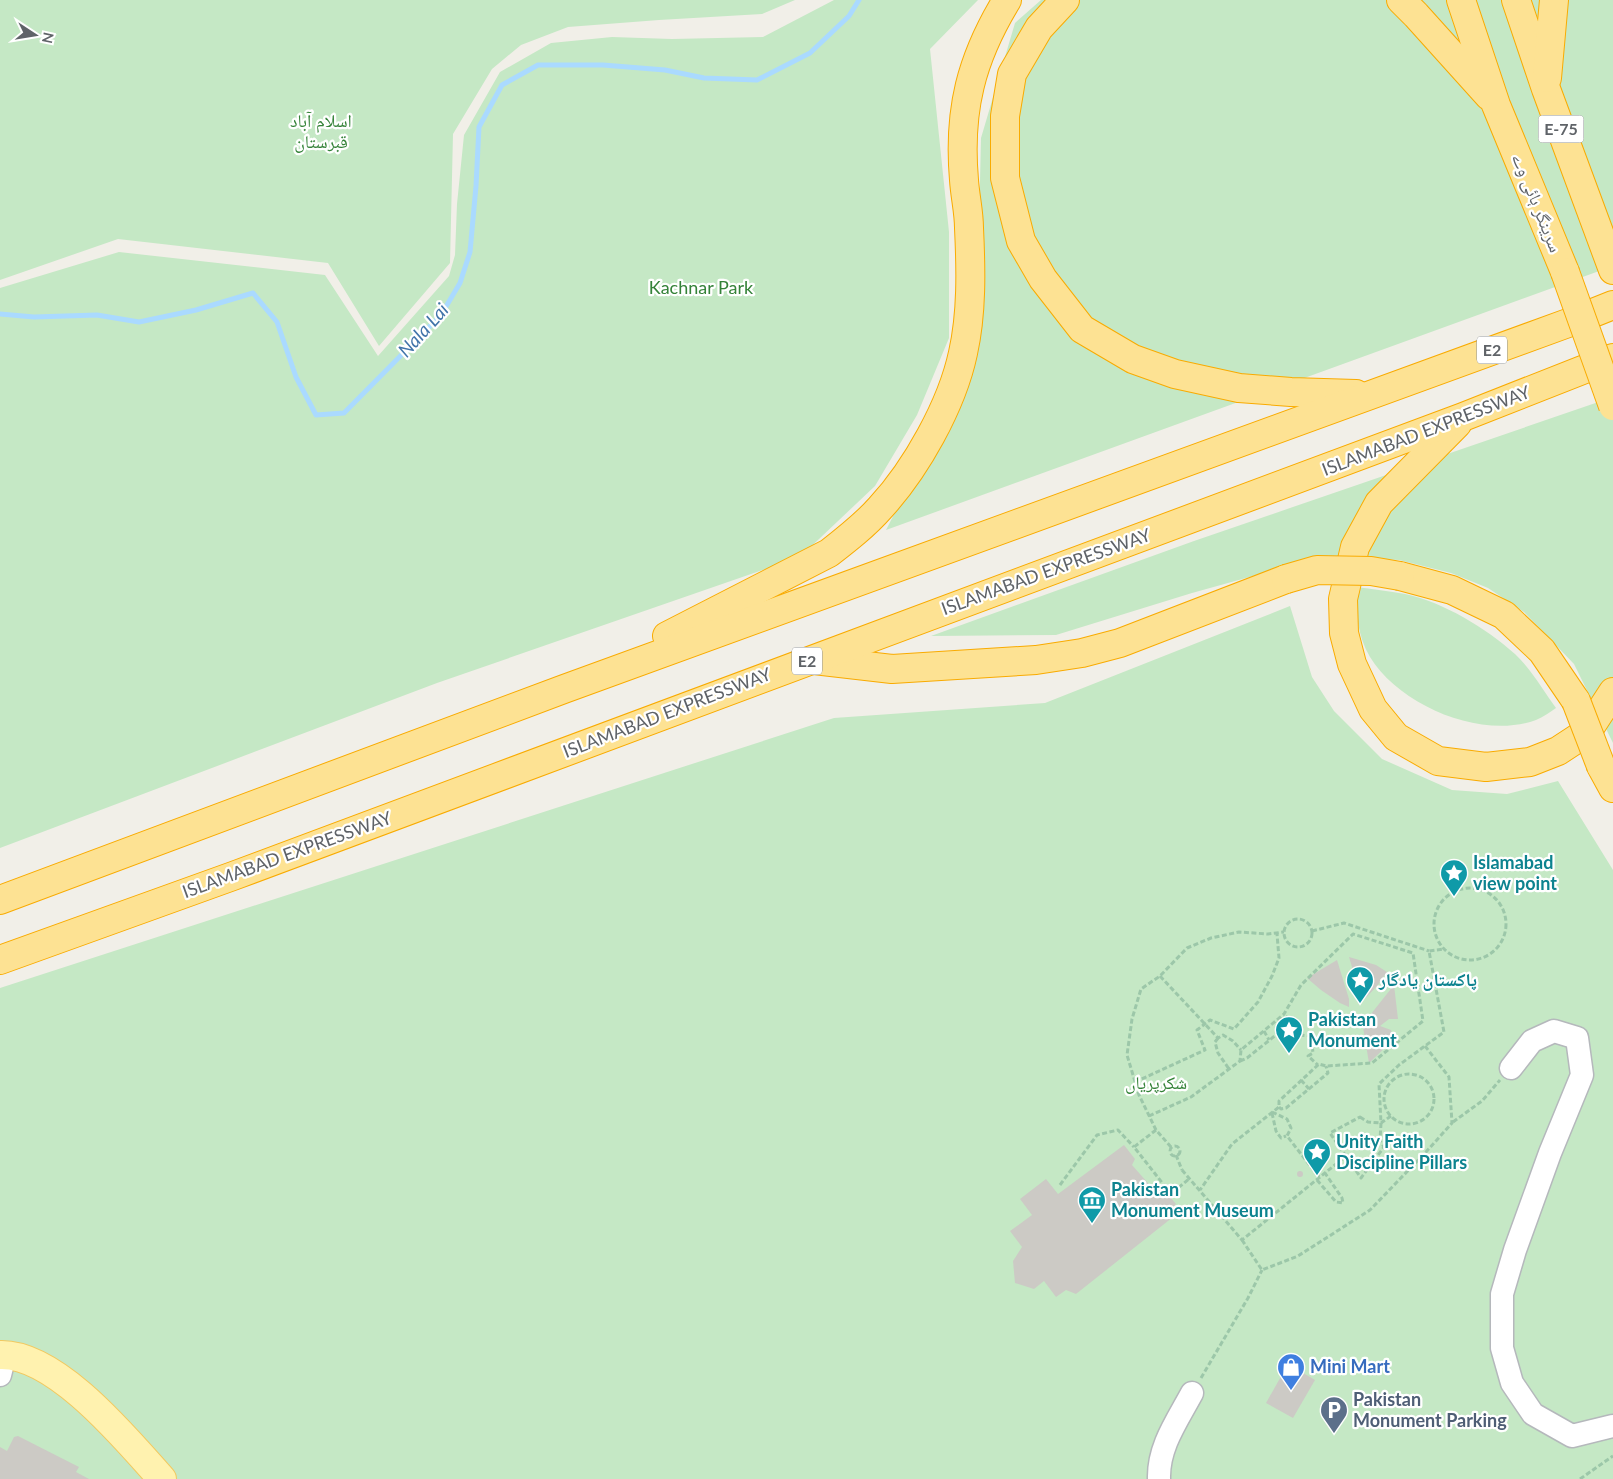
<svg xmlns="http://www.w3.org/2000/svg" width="1613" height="1479" font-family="Lato,'Noto Naskh Arabic',sans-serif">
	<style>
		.green { fill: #c5e8c5 }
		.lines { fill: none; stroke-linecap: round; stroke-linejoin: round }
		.stream { stroke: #aadaff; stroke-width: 5 }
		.building { fill: #cccac5 }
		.minor-casing { stroke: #b5b8bc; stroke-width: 25 }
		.major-casing { stroke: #f2c960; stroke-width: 30 }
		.highway-casing { stroke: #f9ab00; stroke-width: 30 }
		.path { stroke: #9cc7a9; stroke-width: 3; stroke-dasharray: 5 2.5; stroke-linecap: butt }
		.minor { stroke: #fff; stroke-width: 22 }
		.major { stroke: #fff2af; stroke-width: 28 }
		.highway { stroke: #fde293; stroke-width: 28 }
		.highway-bridge-casing { stroke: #f9ab00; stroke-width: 30; stroke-linecap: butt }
		.highway-bridge { stroke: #fde293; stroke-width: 28 }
		.labels { text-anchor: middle; stroke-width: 4.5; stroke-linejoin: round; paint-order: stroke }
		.shield { fill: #fff; stroke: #8f9295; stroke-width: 1 }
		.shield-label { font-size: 16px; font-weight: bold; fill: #5f6368 }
		.park-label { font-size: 18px; fill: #348238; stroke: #fff }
		.street-label { font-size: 18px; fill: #5f6368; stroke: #fff }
		.culture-label { font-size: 18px; font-weight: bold; fill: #0d838f; stroke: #fff; text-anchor: start }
		.shop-label { font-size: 18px; font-weight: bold; fill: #366cbe; stroke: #fff; text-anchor: start }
		.service-label { font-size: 18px; font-weight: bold; fill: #4e5e75; stroke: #fff; text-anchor: start }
		.water-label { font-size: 19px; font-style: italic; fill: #4174aa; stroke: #fff }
	</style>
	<rect width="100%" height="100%" fill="#f1efe8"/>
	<g class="green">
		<polygon points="0,0 795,0 762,14 659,20 568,27 521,45 492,69 453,134 450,263 379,346 328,263 118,239 0,280"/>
		<polygon points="834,0 978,0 930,49 949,232 949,338 917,415 875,486 800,557 437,683 0,848 0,288 119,252 325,275 378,356 449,276 455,255 457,204 464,135 500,72 551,43 612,37 672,39 763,37"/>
		<polygon points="1041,0 1613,0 1613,266 886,530 976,355 981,138 1015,23"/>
		<polygon points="1613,397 1613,743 1574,664 1524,612 1488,588 1451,573 1399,560 1325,556 1192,593 1056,635 931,636 1194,541"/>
		<path d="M1356 587C1372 589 1389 591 1405 594 1443 602 1486 628 1515 654 1531 669 1543 690 1556 708 1550 712 1543 717 1536 720 1482 740 1400 706 1370 657 1357 635 1356 612 1356 587Z"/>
		<polygon points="1290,606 1312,677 1334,711 1382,759 1452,790 1507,794 1558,781 1613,870 1613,1479 0,1479 0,988 834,718 1045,703"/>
	</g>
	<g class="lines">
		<polyline class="stream" points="0,314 34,317 97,315 139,322 196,310 253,293 277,322 296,377 316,415 344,413 441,315 460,283 470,252 476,186 479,127 502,85 538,65 603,65 665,70 704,78 757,80 810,53 849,16 859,0"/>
	</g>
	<g class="building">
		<polygon points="1349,957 1376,965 1387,972 1377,986 1360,1004 1356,995 1355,977"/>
		<polygon points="1337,960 1349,999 1349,1007 1340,1003 1321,990 1307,978"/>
		<polygon points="1394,985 1398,1019 1389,1019 1380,1026 1391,1030 1393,1040 1369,1063 1362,1021 1367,1019"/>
		<polygon points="1124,1145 1135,1159 1132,1165 1155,1191 1161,1186 1176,1204 1170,1210 1173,1217 1076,1294 1066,1290 1056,1297 1044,1281 1034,1289 1015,1283 1013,1261 1022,1247 1010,1231 1032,1215 1020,1199 1046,1179 1058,1194"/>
		<circle cx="1318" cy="1159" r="3"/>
		<circle cx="1300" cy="1174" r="3"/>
		<polygon points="1288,1364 1315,1380 1293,1418 1266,1403"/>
		<polygon points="18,1436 79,1467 76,1472 89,1479 0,1479 0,1447 7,1451 14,1437"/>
	</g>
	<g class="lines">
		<g class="minor-casing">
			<g id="minor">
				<polyline points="1511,1068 1532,1041 1554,1031 1577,1038 1582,1075 1550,1153 1515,1250 1502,1294 1502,1348 1512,1383 1533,1414 1572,1436 1613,1426"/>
				<polyline points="0,1375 5,1355"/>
				<path d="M1159 1479C1158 1447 1177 1421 1192 1393"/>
			</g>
		</g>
		<g class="major-casing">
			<path id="major" d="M0 1355C56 1353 127 1440 162 1479"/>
		</g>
		<g class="highway-casing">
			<g id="highway">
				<polyline points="1065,0 1039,28 1012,74 1005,116 1005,178 1021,241 1043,279 1082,329 1133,359 1175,374 1239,388 1291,392 1356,394"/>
				<polyline points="1401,0 1416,15 1489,96"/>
				<polyline points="1461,0 1496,105 1565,272"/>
				<polyline points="1516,0 1546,89 1613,270"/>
				<polyline points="1547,78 1554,0"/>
				<polyline points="1457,424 1379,503 1355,547 1343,599 1344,633 1352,664 1373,709 1396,737 1438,761 1486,767 1530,762 1558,751 1587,732 1613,692"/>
				<polyline points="1400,576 1452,590 1504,615 1542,651 1576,701"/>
				<path d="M667 636 829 553C847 539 865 525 880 508 916 469 952 405 963 353 972 313 971 269 969 228 969 212 965 196 964 180 958 110 971 59 1007 0"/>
				<polyline points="814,660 892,669 1036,660 1082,653 1120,643 1286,579"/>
				<polyline points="1601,766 1613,788"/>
				<polyline points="0,900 564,689 1568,323 1613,305"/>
				<polyline points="0,960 233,876 1463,417 1613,358"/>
			</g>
		</g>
		<g class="path">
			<circle cx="1470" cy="924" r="36"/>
			<circle cx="1298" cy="933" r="14"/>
			<polyline points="1312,931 1344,923 1429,951"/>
			<polyline points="1160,976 1218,1038 1223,1035 1233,1041 1241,1050"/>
			<polyline points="1289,1024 1300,1035 1311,1036 1313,1053 1308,1056 1318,1065"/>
			<polyline points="1264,1031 1269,1040"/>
			<polyline points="1218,1038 1215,1042 1218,1053 1229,1069"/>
			<polyline points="1240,1061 1247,1058 1291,1023 1284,1014"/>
			<circle cx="1409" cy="1099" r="25"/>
			<polyline points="1301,1080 1309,1089"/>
			<polyline points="1135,1082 1205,1050 1197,1030 1210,1020 1234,1029 1258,1002 1272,976 1279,958 1277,934"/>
			<polyline points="1279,1107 1281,1109 1286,1108 1328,1073 1326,1066"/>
			<polyline points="1272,1112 1287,1119 1291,1128 1287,1136 1319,1177"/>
			<polyline points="1272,1113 1276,1131 1281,1138 1286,1136"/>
			<polyline points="1149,1116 1191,1097 1240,1061 1241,1050 1284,1014 1301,985 1353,934 1413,953 1423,1021 1372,1063 1326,1066 1319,1064 1279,1101 1279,1107 1232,1144 1200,1190"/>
			<polyline points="1391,1116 1381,1123 1379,1084 1399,1065 1444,1032 1429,951 1444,949"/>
			<polygon points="1360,1117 1368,1122 1381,1123 1380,1141 1384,1147 1361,1178 1330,1133"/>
			<polyline points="1453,1122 1482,1101 1500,1080"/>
			<polyline points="1156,1130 1134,1147 1171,1194 1190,1178"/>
			<circle cx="1175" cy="1151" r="5"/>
			<polyline points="1171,1147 1156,1130 1139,1095 1127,1055 1132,1019 1141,989 1160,976 1187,948 1211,938 1239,932 1268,934 1284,932"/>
			<polyline points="1176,1155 1182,1170"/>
			<polyline points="1182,1170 1242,1240 1346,1156"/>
			<polyline points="1317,1180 1336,1202 1343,1203 1342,1198 1325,1173"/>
			<polyline points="1060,1185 1097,1135 1118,1130 1134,1147"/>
			<polyline points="1242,1240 1262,1270 1298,1256 1370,1210 1426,1152 1452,1123 1449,1077 1425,1046"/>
			<polyline points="1201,1378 1248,1298 1262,1270"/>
			<polyline points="1580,1479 1613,1456"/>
		</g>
		<use href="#minor" class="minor"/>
		<use href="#major" class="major"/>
		<use href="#highway" class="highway"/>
		<g class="highway-bridge-casing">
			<g id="highway-bridge">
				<polyline points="1565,272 1613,406"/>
				<polyline points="1286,579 1317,570 1371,571 1400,576"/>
				<polyline points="1576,701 1601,766"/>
			</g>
		</g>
		<use href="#highway-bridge" class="highway-bridge"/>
	</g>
	<defs>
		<g id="sight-pin" transform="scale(1.4375)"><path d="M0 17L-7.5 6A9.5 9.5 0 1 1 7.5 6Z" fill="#0f9aa8" stroke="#fff"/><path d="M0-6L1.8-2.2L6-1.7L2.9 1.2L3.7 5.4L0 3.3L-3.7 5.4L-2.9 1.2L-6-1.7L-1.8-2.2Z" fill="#fff"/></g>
		<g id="museum-pin" transform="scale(1.4375)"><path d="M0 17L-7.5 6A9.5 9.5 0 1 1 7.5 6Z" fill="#0f9aa8" stroke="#fff"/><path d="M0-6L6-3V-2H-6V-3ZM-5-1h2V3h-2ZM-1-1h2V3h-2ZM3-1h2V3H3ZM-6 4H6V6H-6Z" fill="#fff"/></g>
		<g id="shop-pin" transform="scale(1.4375)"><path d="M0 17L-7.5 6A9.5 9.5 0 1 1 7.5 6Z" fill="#3f7fe0" stroke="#fff"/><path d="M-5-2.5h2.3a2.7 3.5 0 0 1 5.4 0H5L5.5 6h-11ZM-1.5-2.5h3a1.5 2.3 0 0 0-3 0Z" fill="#fff"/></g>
		<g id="parking-pin" transform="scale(1.4375)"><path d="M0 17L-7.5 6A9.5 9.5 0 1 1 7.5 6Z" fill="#5c6f8a" stroke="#fff"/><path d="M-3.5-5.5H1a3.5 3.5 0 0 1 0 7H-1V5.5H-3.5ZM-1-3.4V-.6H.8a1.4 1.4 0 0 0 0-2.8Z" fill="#fff"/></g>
	</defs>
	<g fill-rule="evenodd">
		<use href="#sight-pin" x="1454" y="873"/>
		<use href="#sight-pin" x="1360" y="980"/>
		<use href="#sight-pin" x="1289" y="1030"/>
		<use href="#sight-pin" x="1317" y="1152"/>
		<use href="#museum-pin" x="1092" y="1200"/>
		<use href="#shop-pin" x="1291" y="1367"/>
		<use href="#parking-pin" x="1334" y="1410"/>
	</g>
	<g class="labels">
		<g class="shield">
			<rect x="1538.5" y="115.5" width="45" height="27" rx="4"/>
			<rect x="1477" y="336.5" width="30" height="27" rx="4"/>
			<rect x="792" y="647.5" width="30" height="27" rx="4"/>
		</g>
		<g class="shield-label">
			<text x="1561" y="135">E-75</text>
			<text x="1492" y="356">E2</text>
			<text x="807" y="667">E2</text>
		</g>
		<g class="park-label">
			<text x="321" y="127">اسلام آباد<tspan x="321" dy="21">قبرستان</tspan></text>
			<text x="701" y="294">Kachnar Park</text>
			<text x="1156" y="1089">شکرپریاں</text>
		</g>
		<g class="street-label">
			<text transform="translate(1537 203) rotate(68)" y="6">سرینگر ہائی وے</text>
			<text transform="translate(1426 431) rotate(-21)" y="6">ISLAMABAD EXPRESSWAY</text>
			<text transform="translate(1046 572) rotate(-20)" y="6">ISLAMABAD EXPRESSWAY</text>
			<text transform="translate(667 713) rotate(-21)" y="6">ISLAMABAD EXPRESSWAY</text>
			<text transform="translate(287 855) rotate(-20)" y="6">ISLAMABAD EXPRESSWAY</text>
		</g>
		<g class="culture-label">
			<text x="1473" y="869">Islamabad<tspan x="1473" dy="21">view point</tspan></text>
			<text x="1379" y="986">پاکستان یادگار</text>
			<text x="1308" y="1026">Pakistan<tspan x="1308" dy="21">Monument</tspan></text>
			<text x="1336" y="1148">Unity Faith<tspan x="1336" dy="21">Discipline Pillars</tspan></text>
			<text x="1111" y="1196">Pakistan<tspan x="1111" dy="21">Monument Museum</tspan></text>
		</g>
		<g class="shop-label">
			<text x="1310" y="1373">Mini Mart</text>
		</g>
		<g class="service-label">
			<text x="1353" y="1406">Pakistan<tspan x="1353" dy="21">Monument Parking</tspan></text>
		</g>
		<g class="water-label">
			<text transform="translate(423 330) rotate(-48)" y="7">Nala Lai</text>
		</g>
	</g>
	<g transform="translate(35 35) rotate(102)" stroke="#ffffff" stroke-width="4" paint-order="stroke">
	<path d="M0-4L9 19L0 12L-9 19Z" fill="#5f6368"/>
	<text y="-8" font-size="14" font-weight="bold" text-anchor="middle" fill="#5f6368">N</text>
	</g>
</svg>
